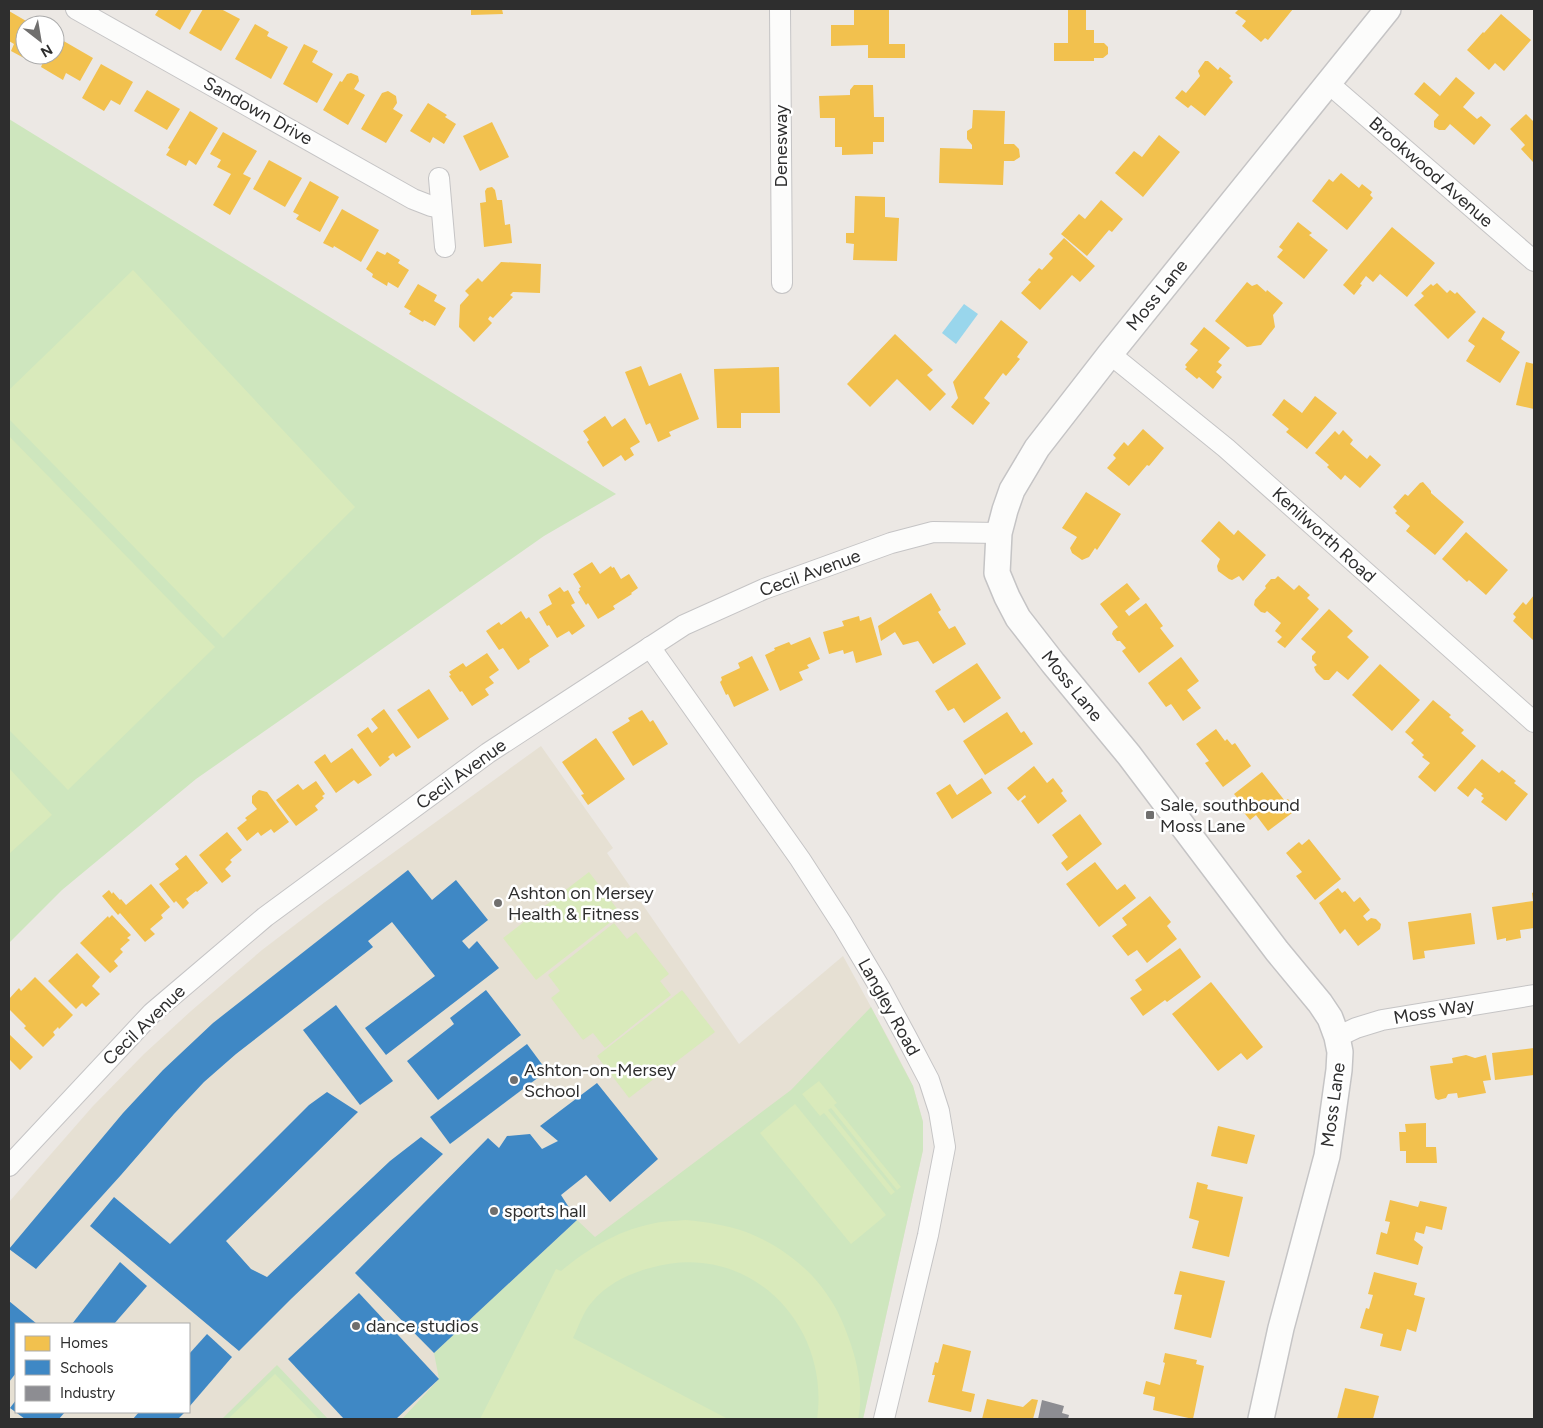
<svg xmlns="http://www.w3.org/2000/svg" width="1543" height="1428" font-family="Figtree,sans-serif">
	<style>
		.education { fill: #e6e0d3; fill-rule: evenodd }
		.green { fill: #cee6be }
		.pitch { fill: #d9eabb }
		.water { fill: #99d6ec }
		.homes { fill: #f2c14e }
		.schools { fill: #3f88c5 }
		.industry { fill: #8d8d92 }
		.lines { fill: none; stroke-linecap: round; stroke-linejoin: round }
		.minor-casing { stroke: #c5c4c5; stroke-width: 22 }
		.tertiary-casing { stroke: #c5c4c5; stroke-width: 28 }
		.minor { stroke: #fcfcfb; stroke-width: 20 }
		.tertiary { stroke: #fcfcfb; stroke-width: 25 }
		.poi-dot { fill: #706f6e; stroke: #fff; stroke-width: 2 }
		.labels { text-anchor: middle; stroke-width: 5; stroke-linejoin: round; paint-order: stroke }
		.street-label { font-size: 18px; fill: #2e2e2e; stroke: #fff }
		.poi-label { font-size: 18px; fill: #2e2e2e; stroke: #fff; text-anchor: start }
	</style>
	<rect width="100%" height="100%" fill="#ece8e4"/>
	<path class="education" d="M541 746 613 848 607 853 739 1044 843 956 893 1047 913 1086 923 1122V1150L863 1419H9V1202L93 1106 144 1054 191 1011 262 950 325 902ZM16 1324H189V1412H16Z"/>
	<g class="green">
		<polygon points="9,119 616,494 544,536 196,779 62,890 9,943"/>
		<polygon points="871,1007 913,1086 923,1122 923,1150 863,1419 402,1419 439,1379 434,1353 577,1220 595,1237 791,1090"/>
		<polygon points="277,1365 328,1419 222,1419"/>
	</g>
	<g class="pitch">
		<polygon points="133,270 355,507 223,638 9,419 9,390"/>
		<polygon points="9,436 215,647 68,790 9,730"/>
		<polygon points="9,768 52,815 9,854"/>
		<polygon points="589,872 621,914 536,980 503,938"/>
		<polygon points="614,923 627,939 636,932 669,974 660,981 671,995 605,1048 593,1033 583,1040 551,998 560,991 548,975"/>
		<polygon points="682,990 715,1032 629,1098 597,1056"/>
		<polygon points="819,1081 837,1103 834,1105 901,1187 897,1190 831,1108 828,1110 895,1192 891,1195 824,1113 820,1116 802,1094"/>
		<polygon points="795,1104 886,1215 851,1244 760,1133"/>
		<path d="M686 1220C706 1222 727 1225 746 1232 776 1243 808 1266 826 1293 838 1309 846 1329 852 1348 859 1369 863 1397 858 1419H817C831 1323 747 1239 650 1268 628 1274 607 1284 592 1302 584 1310 578 1328 573 1338L728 1419H480L556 1269 561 1271C588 1249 617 1231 651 1224 662 1221 675 1221 686 1220Z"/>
		<polygon points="275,1374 319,1419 228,1419"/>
	</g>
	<polygon class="water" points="964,304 978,314 956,344 942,333"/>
	<g class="homes">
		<polygon points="159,9 192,9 180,30 155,15"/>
		<polygon points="203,9 221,9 240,19 221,51 189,33"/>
		<polygon points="471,9 502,9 503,14 471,15"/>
		<polygon points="854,9 889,9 889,44 905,44 905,58 868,58 868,45 831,46 831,25 854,25"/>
		<polygon points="1068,9 1086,9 1086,30 1094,30 1094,43 1104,43 1108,47 1108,54 1103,58 1094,58 1094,61 1054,61 1054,43 1068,43"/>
		<polygon points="1239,9 1293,9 1268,40 1265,38 1261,42 1242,26 1246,21 1235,13"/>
		<polygon points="9,11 33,25 25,25 25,55 26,55 24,58 11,51 14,44 9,41"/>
		<polygon points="1501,14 1531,40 1504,71 1495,63 1489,70 1467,50 1483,32 1484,33"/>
		<polygon points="255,24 269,32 267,36 288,47 271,79 235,59"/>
		<polygon points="55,36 93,58 80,81 66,73 63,80 41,67 44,60 42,59 45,55 55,55"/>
		<polygon points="304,44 318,51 312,62 333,74 317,103 283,84"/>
		<polygon points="1205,61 1208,61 1218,70 1220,67 1231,76 1229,78 1233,82 1205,116 1191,105 1188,108 1175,98 1182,90 1186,93 1200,76 1198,71"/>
		<polygon points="101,64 133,82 120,105 111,100 104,111 82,98"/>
		<polygon points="351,73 358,76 359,81 354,89 365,95 348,125 323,110 340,81 342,82 347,74"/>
		<polygon points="1456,77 1475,93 1463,107 1477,119 1481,116 1491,125 1474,145 1450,124 1445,130 1439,130 1434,127 1434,121 1439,115 1414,94 1424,82 1440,96"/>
		<polygon points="854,85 873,85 874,117 884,117 884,142 873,142 873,154 842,155 842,147 835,147 835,118 820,118 819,96 850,95 850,90"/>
		<polygon points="147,90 180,109 167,130 134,111"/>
		<polygon points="388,91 396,96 397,103 393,109 403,115 386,143 361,129 382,93"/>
		<polygon points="428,103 447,115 445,117 456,124 444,144 433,137 430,143 410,131"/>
		<polygon points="973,110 1005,111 1004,144 1014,144 1019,149 1020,157 1014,161 1004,161 1003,185 939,183 940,148 972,149 972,145 967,139 967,131 972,128"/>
		<polygon points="190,111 218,128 196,165 189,160 186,166 166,155 170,149 168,148"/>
		<polygon points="1526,114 1534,122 1534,160 1533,162 1521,149 1525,145 1510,129"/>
		<polygon points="492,122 509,157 480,171 463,136"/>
		<polygon points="223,132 257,151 243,174 251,178 230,215 213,205 231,174 217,167 221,160 210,154"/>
		<polygon points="1159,135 1180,152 1143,197 1115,173 1134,151 1142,157"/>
		<polygon points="269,160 302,178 285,207 253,189"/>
		<polygon points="1341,173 1359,188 1362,184 1372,192 1370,195 1373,198 1347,230 1312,201 1329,179 1333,182"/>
		<polygon points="310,181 339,197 320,232 296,219 299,215 293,212"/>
		<polygon points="492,187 495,190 497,200 502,200 505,225 510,224 512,243 484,247 480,203 486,202 485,191 487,188"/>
		<polygon points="855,196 885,197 885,217 899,218 897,261 853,260 854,244 846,243 846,233 854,233"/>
		<polygon points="1101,200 1123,219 1112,232 1109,230 1087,256 1061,234 1079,214 1085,219"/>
		<polygon points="342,209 379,230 361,262 334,246 333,248 323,243"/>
		<polygon points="1298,222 1312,233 1309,235 1328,250 1304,279 1277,257 1283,250 1279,247"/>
		<polygon points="1392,227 1435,263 1407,297 1380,274 1373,282 1366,276 1360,284 1362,285 1354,295 1343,285"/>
		<polygon points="1064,238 1095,266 1080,282 1072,275 1040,310 1021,293 1031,282 1028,280 1039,268 1042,270 1053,258 1049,254"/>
		<polygon points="377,251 385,255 387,252 400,260 398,263 409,270 398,288 388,282 387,286 372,277 373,274 366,269"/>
		<polygon points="501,262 541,264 540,293 513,292 510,295 513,297 493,318 490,316 488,319 492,323 474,342 459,327 460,305 469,295 465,291 478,278 482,282"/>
		<polygon points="1247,282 1252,286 1257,284 1266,292 1267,290 1283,303 1273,315 1275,327 1261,345 1247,347 1215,321"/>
		<polygon points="1437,283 1447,293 1450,290 1455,294 1457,292 1476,312 1448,339 1414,305 1424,296 1421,293 1431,284 1433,286"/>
		<polygon points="418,284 437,295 434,301 446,308 435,326 424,320 423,322 409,314 411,311 404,307"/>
		<polygon points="1483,317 1505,332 1501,339 1520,352 1500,383 1466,361 1475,346 1468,341"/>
		<polygon points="1001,320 1028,342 1017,357 1020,359 1006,376 1003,373 984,398 990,403 973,425 951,407 958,398 953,382"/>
		<polygon points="1204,327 1230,348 1218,362 1222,365 1216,372 1222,377 1213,389 1199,377 1197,379 1185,369 1187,367 1185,365 1198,350 1190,344"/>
		<polygon points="895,334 933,370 927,375 946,394 930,411 897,379 870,407 847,384"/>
		<polygon points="1526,362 1534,364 1534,409 1516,405"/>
		<polygon points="641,366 649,386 681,373 699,419 669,432 671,436 658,442 650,423 646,425 625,372"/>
		<polygon points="779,367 780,413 741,413 741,428 717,428 714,369"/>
		<polygon points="1315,396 1337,413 1307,449 1286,432 1289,429 1272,415 1284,399 1302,413"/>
		<polygon points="605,416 612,427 625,418 640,442 630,448 634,455 625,461 621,455 603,467 587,442 589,440 583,431"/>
		<polygon points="1143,429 1164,448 1149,466 1147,465 1129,486 1107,468 1116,458 1113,455 1124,442 1128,446"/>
		<polygon points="1343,430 1353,440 1350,444 1367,459 1370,455 1381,465 1360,488 1345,475 1341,480 1327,467 1329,465 1315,453 1335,431 1339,435"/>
		<polygon points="1423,482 1431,491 1431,493 1464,522 1435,555 1406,531 1410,526 1395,513 1397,511 1393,507 1405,494 1408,496 1420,483"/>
		<polygon points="1086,492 1121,514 1097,550 1095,548 1089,557 1082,560 1072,553 1070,548 1077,537 1062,528"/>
		<polygon points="1219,521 1234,535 1238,530 1266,555 1243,581 1239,576 1232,580 1229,579 1218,571 1217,566 1220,559 1201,541"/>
		<polygon points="1466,532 1508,570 1486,595 1469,580 1467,582 1442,559"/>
		<polygon points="592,562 600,574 611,566 612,568 614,567 621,579 629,574 638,588 631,593 632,594 613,606 615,609 598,619 588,603 586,605 578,592 580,590 579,588 581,587 573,574"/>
		<polygon points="1278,576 1294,590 1299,585 1310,595 1307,598 1319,609 1285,648 1277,642 1282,637 1275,631 1281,623 1267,611 1265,613 1261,612 1254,605 1255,600 1266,588 1265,586 1271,579 1275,579"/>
		<polygon points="1127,583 1140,599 1125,611 1129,616 1146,603 1163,626 1160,628 1174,646 1139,673 1122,651 1126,648 1120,641 1117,641 1112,634 1113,631 1118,627 1100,604"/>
		<polygon points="560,587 564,592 568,590 575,603 571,605 585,626 572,635 569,631 557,638 549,625 547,626 539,612 552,604 548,595"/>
		<polygon points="931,593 941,610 938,612 949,629 955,626 966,644 933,664 918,641 903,645 895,632 881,641 878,626"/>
		<polygon points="1534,595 1534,641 1513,621 1516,617 1513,614 1523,602 1526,605"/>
		<polygon points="1329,609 1353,631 1347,637 1369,657 1348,680 1337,671 1329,680 1324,680 1316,672 1314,667 1317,665 1312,660 1312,656 1316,652 1301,639"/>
		<polygon points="521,611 526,619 529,617 549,646 529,659 530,662 518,670 503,648 499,650 486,631 499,622 501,625"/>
		<polygon points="859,616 860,621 871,617 882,655 856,663 853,651 844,654 843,650 829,654 823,632 844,626 842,621"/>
		<polygon points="810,637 820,659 807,665 809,668 799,672 803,680 780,691 765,655 775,650 774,648 789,642 791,645"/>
		<polygon points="487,653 499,670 489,677 494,683 485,689 489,695 472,706 462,691 460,692 449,676 451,675 449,672 463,663 466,667"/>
		<polygon points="752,656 769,690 734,707 728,694 726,695 720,682 722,680 721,677 740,668 738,663"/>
		<polygon points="1181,657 1199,681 1187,690 1201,708 1183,721 1171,704 1166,707 1148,683"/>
		<polygon points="977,663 1001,698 964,723 954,708 948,711 935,691"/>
		<polygon points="1380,664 1420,700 1392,731 1352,695"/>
		<polygon points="429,689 449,719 418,739 397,710"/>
		<polygon points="1433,700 1451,715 1449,717 1464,730 1461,733 1476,746 1435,792 1418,777 1430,763 1422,757 1424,755 1411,743 1414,740 1405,732"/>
		<polygon points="384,709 411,747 396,757 393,753 388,757 390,759 380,767 357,735 368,727 372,733 378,728 371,719"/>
		<polygon points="642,710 650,722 653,720 668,744 633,766 612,732 630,721 628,718"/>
		<polygon points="1007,712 1021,733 1024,731 1033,744 985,775 963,741"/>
		<polygon points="1216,729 1225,741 1227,739 1232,745 1235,743 1251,766 1223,787 1205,763 1209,761 1196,744"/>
		<polygon points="596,738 625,779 588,805 581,795 584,794 562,762"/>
		<polygon points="352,748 372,775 358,784 354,780 336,793 314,762 325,754 331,763"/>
		<polygon points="1482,759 1499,773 1502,770 1516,781 1514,783 1528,794 1506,821 1481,802 1484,798 1481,796 1483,794 1475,788 1468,797 1457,788"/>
		<polygon points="1034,766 1047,783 1053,778 1063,791 1061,793 1067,801 1038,824 1021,801 1026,797 1025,795 1018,801 1007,788"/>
		<polygon points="1262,772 1285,801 1288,799 1296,810 1268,831 1256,815 1250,820 1237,804 1240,801 1234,794"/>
		<polygon points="982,778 992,793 952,819 936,793 950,784 957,795"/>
		<polygon points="316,781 325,794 322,796 324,798 315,806 318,810 296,826 276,800 298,784 303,790"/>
		<polygon points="259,790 267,792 289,822 274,833 271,829 261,836 258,832 247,841 237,828 247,820 245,818 257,809 252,803 252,796"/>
		<polygon points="1080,814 1102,844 1067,871 1061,863 1068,857 1052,835"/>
		<polygon points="227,832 242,850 230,860 232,862 225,869 231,876 222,883 199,855"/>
		<polygon points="1309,839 1341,879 1315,900 1296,876 1302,872 1286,853 1299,842 1302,845"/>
		<polygon points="186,855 208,883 197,892 196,891 186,899 189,903 183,909 176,901 174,903 159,884 179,869 175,864"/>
		<polygon points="1095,862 1117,890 1125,884 1136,898 1099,927 1066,884"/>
		<polygon points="151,884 170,907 161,915 163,918 150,929 155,934 145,942 120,913 118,915 102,896 109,890 112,894 113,892 120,900 121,899 126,905"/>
		<polygon points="1338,888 1342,893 1345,891 1354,902 1360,897 1370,910 1363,916 1367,921 1371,918 1376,919 1381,924 1380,929 1358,946 1345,929 1340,934 1319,903"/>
		<polygon points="1534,892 1534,928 1520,930 1521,938 1506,941 1506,938 1497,940 1492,907 1533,901 1532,893"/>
		<polygon points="1150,896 1171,922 1167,926 1177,939 1147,963 1137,950 1128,956 1112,936 1127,925 1122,918"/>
		<polygon points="1471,913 1475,944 1424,951 1425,958 1413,960 1408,922"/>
		<polygon points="112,915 131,935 127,938 130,940 120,949 123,952 114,961 118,966 110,973 80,943 108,916 109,918"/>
		<polygon points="1180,948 1201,977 1167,1002 1165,1000 1143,1016 1130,998 1142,990 1135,980"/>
		<polygon points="77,953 100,977 92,986 100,994 86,1007 82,1003 76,1009 48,981"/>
		<polygon points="35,977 73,1015 59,1029 58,1027 53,1032 55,1035 43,1047 24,1028 26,1026 9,1009 9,999 19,988 21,991"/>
		<polygon points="1211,982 1263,1047 1247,1060 1241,1053 1218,1071 1172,1014"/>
		<polygon points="9,1034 33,1057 20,1070 10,1060 9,1061"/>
		<polygon points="1534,1048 1534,1075 1495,1080 1492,1053"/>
		<polygon points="1466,1055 1475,1058 1486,1055 1491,1080 1483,1081 1486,1093 1458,1098 1457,1093 1448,1094 1446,1098 1438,1100 1435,1098 1430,1066 1453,1063 1452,1058"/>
		<polygon points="1426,1123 1426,1147 1436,1147 1437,1163 1406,1163 1406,1151 1400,1151 1399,1132 1406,1132 1405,1124"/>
		<polygon points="1218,1126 1255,1135 1247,1164 1211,1156"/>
		<polygon points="1197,1182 1208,1185 1207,1189 1243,1197 1229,1257 1192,1248 1199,1221 1189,1218"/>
		<polygon points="1390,1200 1418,1207 1420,1201 1447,1207 1442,1230 1426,1226 1424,1234 1416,1232 1414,1240 1423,1247 1418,1265 1376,1254 1381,1232 1387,1234 1390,1222 1385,1221"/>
		<polygon points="1180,1271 1225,1281 1211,1338 1174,1329 1182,1295 1174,1294"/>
		<polygon points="1374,1272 1417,1283 1414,1295 1425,1298 1416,1332 1407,1329 1401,1351 1380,1346 1383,1334 1360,1328 1366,1308 1369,1309 1373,1295 1368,1294"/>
		<polygon points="943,1344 971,1351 962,1391 975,1394 971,1412 928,1402 935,1375 932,1375 935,1362 938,1363"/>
		<polygon points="1165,1353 1197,1360 1196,1364 1204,1366 1193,1419 1153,1410 1155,1397 1143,1394 1146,1381 1160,1385 1165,1363 1163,1362"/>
		<polygon points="1345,1388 1379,1396 1373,1419 1337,1419"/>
		<polygon points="987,1399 1023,1407 1032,1399 1038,1400 1033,1419 982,1419"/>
	</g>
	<g class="schools">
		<polygon points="408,870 432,900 456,880 488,920 462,941 469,949 477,941 499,968 386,1055 365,1028 435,976 392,922 368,941 373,947 236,1054 204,1082 174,1114 121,1175 36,1269 9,1249 123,1113 163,1070 213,1023"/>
		<polygon points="486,990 521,1035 438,1100 407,1061 454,1024 450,1018"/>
		<polygon points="336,1005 393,1081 360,1105 303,1030"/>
		<polygon points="527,1044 547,1071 450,1144 430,1117"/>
		<polygon points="597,1083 658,1159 610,1202 586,1175 561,1195 577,1220 434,1353 355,1273 488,1138 499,1148 507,1136 530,1134 542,1149 558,1141 540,1126"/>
		<polygon points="327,1092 358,1112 226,1241 251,1269 267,1277 390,1161 421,1137 443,1154 291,1299 239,1351 90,1226 114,1197 170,1244 309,1105"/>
		<polygon points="120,1262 147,1286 114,1324 72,1324"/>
		<polygon points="359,1293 439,1379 396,1419 344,1419 288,1359"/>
		<polygon points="9,1301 37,1324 16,1324 16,1373 9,1382"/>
		<polygon points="207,1334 232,1357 189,1407 189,1354"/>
		<polygon points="16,1400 16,1412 65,1412 59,1419 25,1419 10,1408"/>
		<polygon points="139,1412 185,1412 178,1419 133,1419"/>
	</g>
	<polygon class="industry" points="1042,1400 1064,1406 1062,1413 1069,1415 1068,1419 1038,1419"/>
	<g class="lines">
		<g class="minor-casing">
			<g id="minor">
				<polyline points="76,9 413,199 431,206 441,208"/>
				<polyline points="780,9 782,283"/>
				<polyline points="1328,83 1534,261"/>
				<polyline points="439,178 445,247"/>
				<polyline points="1110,354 1226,448 1534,722"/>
				<polyline points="650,647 800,859 842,924 880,988 907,1038 929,1080 939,1111 945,1147 928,1235 884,1419"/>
				<polyline points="1337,1037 1356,1028 1382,1020 1534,995"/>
				<polyline points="9,1166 152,1013 265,917 488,753 684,625 764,589 891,543 933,532 999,533"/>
			</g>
		</g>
		<g class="tertiary-casing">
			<polyline id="tertiary" points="1261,1419 1281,1328 1327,1156 1339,1070 1340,1052 1337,1037 1330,1018 1320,1003 1277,951 1129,755 1053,663 1018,618 1007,597 997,573 999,533 1005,510 1012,490 1037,448 1110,354 1388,9"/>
		</g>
		<use href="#minor" class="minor"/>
		<use href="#tertiary" class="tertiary"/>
	</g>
	<g class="poi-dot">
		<rect x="1145" y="810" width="10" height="10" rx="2.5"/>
		<circle cx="498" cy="903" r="5"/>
		<circle cx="514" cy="1080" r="5"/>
		<circle cx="494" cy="1211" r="5"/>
		<circle cx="356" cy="1326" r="5"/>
	</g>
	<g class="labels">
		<g class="street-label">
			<text transform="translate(258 111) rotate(29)" y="6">Sandown Drive</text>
			<text transform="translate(781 146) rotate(-90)" y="6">Denesway</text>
			<text transform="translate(1431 172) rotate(41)" y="6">Brookwood Avenue</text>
			<text transform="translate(1157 295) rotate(-51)" y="6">Moss Lane</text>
			<text transform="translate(1324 535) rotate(42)" y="6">Kenilworth Road</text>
			<text transform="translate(810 573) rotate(-20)" y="6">Cecil Avenue</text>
			<text transform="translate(1072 686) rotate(51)" y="6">Moss Lane</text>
			<text transform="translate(461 774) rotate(-36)" y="6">Cecil Avenue</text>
			<text transform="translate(889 1007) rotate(61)" y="6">Langley Road</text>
			<text transform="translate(1434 1011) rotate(-10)" y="6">Moss Way</text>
			<text transform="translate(144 1025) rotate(-44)" y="6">Cecil Avenue</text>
			<text transform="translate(1333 1105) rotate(-82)" y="6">Moss Lane</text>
		</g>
		<g class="poi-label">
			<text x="1160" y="811">Sale, southbound<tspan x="1160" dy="21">Moss Lane</tspan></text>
			<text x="508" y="899">Ashton on Mersey<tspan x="508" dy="21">Health &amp; Fitness</tspan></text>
			<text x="524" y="1076">Ashton-on-Mersey<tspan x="524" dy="21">School</tspan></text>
			<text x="504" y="1217">sports hall</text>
			<text x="366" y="1332">dance studios</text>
		</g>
	</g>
	<rect width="1543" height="1428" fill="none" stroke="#2e2e2e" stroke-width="20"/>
	<rect x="15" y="1323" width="175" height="90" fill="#ffffff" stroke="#ababab"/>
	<rect x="25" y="1336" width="25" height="15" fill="#f2c14e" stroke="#ababab"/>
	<text x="60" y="1348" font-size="15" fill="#2e2e2e">Homes</text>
	<rect x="25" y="1360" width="25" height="15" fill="#3f88c5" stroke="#ababab"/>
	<text x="60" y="1373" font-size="15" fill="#2e2e2e">Schools</text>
	<rect x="25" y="1386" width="25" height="15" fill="#8d8d92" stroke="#ababab"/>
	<text x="60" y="1398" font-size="15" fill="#2e2e2e">Industry</text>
	<g transform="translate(40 40) rotate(149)"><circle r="24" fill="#ffffff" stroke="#ababab"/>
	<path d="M0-4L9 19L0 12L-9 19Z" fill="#706f6e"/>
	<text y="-8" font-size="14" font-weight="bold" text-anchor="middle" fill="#2e2e2e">N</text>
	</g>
</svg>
